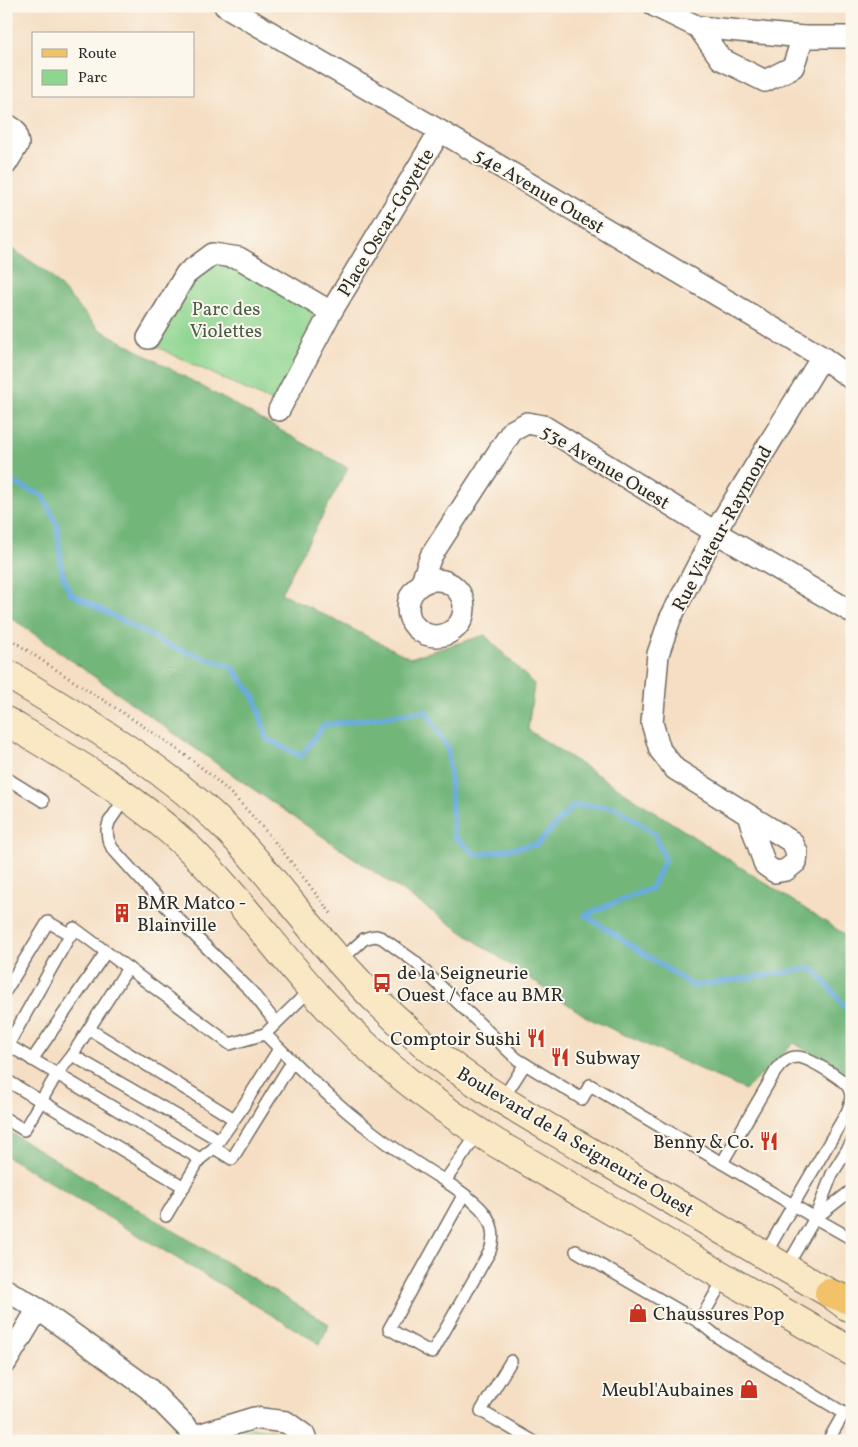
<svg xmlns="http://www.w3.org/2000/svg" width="858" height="1447" font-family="Vollkorn,serif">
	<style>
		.green { fill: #8ed590; stroke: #5c805e }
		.forest { fill: #72b67a; stroke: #4e7052 }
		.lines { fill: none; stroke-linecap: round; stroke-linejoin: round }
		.stream { stroke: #69acde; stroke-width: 5.5 }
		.lane-casing { stroke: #726a60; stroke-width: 14 }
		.street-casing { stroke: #726a60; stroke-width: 24 }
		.secondary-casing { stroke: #726a60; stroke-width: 30 }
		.primary-casing { stroke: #726a60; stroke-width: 30 }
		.path { stroke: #726a60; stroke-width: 3; stroke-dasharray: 1 4; stroke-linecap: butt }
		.lane { stroke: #fff; stroke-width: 11 }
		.street { stroke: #fff; stroke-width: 21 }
		.secondary { stroke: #fae7c3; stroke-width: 28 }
		.primary { stroke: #f2c26a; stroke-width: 28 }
		.labels { text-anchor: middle; stroke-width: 4; stroke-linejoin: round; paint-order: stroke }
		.street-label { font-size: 19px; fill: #2b2b2b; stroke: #fbf7ec }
		.park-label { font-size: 19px; fill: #495e49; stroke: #fbf7ec }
		.poi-label { font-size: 19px; fill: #2b2b2b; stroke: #fbf7ec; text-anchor: start }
	</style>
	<rect width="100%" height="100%" fill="#fbf7ec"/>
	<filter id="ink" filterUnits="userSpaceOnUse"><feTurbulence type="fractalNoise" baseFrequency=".02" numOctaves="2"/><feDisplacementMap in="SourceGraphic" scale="10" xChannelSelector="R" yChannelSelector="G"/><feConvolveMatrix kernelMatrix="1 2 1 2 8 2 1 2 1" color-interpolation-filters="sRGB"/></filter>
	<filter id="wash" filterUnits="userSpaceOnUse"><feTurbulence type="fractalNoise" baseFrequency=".0096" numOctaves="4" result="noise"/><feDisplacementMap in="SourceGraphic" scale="20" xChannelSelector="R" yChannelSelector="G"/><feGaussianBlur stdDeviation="1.12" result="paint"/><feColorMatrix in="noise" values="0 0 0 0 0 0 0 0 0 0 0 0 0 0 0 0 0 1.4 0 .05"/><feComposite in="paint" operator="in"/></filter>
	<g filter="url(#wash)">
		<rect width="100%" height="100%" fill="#f5dec3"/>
		<g class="green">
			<polygon points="209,259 237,260 330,313 280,406 151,344"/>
			<polygon points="253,1428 283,1433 293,1441 220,1441 219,1439"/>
		</g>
		<g class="forest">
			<polygon points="6,245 47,272 99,329 348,468 281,593 410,658 485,635 534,684 528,730 852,939 852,1079 794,1043 745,1090 588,1018 237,778 6,614"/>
			<polygon points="6,1130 329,1324 320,1344 6,1156"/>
		</g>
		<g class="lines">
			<polyline class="stream" points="6,480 42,495 57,524 62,573 70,593 170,646 232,667 255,698 267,739 301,756 324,725 426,711 448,749 454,836 476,855 537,844 574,805 615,807 655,834 665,860 651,888 585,915 693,986 813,968 852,1015"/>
		</g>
	</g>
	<g filter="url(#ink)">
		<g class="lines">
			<g class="lane-casing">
				<g id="lane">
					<polyline points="6,778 43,801"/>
					<polyline points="126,797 109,822 107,830 108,839 112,848 149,889 199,940 251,991 276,1023"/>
					<polyline points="340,961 364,939 370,937 376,936 382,938 414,961 517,1059 582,1099 590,1085 793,1205 765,1255"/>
					<path d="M311 989 265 1034C300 1069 335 1104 375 1134 397 1151 421 1166 445 1181L479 1132"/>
					<polyline points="6,990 48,922 71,935"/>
					<polyline points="89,1029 234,1119"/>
					<polyline points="279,1049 242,1108 214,1148 232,1159 292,1062"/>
					<polyline points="72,1055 219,1140"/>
					<polyline points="32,1060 106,952"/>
					<polyline points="6,1080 184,1187"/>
					<polyline points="502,1100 525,1064"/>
					<polyline points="6,1119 24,1130 57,1074 72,1055 128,968"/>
					<polyline points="200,1159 8,1045 74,928 230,1044 265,1034"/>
					<path d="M722 1163 775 1072C780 1065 787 1057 797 1057 807 1057 845 1079 849 1089 853 1096 850 1105 847 1112L793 1205 815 1218"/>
					<path d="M445 1181C468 1197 503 1216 490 1251L432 1353 389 1329 464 1194"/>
					<polyline points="166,1216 200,1159 214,1148"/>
					<polyline points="817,1217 852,1190"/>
					<polyline points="815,1218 832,1174 852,1142"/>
					<polyline points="576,1251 699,1322"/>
					<polyline points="786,1268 815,1218 852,1239"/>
					<polyline points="725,1277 699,1322 719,1338 844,1413 828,1441"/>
					<polyline points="511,1361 481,1411 533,1441"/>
				</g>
			</g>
			<g class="street-casing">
				<g id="street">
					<polyline points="225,6 440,131 822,357 852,379"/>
					<polyline points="655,6 698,27 803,37 852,37"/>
					<polyline points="698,27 721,59 765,81 793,67 803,37"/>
					<polyline points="6,124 15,130 18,144 6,164"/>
					<polyline points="148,338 186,274 213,254 239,258 331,312"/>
					<polyline points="279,410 331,312 440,131"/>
					<circle cx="436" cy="608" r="28"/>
					<polyline points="421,584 431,556 512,431 527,423 543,426 715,532 852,612"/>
					<polyline points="748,815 765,865 775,872 786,870 796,862 797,852 792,842 675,769 660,750 652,723 658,654 670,619 715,532 822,357"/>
					<polyline points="6,1290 38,1309 148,1388 200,1441"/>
					<polyline points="6,1362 38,1309"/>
					<polyline points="195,1436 254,1418 286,1422 304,1435 306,1441"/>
				</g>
			</g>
			<g class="secondary-casing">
				<g id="secondary">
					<path d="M6 673C82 720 161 764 225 827 259 861 288 900 319 937 350 975 385 1011 423 1043 473 1085 529 1116 585 1149 652 1189 719 1228 786 1268L829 1293 848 1307"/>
					<path d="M6 721C70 759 135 796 189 848 237 895 276 950 321 1000 372 1057 431 1103 496 1143L852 1352"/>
				</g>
			</g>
			<g class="primary-casing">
				<polyline id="primary" points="829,1293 852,1301"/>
			</g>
			<path class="path" d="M6 636C41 660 76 683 111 705 144 727 178 748 208 773 257 814 294 866 333 916"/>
			<use href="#lane" class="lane"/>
			<use href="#street" class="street"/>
			<use href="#secondary" class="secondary"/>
			<use href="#primary" class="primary"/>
		</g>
	</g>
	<defs>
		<g id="building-bare" transform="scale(1.5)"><path d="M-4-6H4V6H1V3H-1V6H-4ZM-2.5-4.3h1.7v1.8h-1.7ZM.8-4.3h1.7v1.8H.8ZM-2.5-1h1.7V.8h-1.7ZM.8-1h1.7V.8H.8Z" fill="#c8321e" stroke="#fbf7ec" stroke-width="2.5" paint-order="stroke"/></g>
		<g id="bus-bare" transform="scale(1.5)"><path d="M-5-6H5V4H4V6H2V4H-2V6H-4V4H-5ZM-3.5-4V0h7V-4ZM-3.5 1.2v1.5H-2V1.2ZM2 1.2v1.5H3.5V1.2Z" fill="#c8321e" stroke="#fbf7ec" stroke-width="2.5" paint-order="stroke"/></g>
		<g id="restaurant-bare" transform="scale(1.5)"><path d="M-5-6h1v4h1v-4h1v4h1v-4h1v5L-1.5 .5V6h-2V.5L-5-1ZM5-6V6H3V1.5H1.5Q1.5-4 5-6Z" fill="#c8321e" stroke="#fbf7ec" stroke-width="2.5" paint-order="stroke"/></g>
		<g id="shop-bare" transform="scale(1.5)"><path d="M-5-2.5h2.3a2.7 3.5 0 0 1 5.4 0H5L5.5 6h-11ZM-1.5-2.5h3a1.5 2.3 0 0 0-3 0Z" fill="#c8321e" stroke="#fbf7ec" stroke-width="2.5" paint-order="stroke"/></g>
	</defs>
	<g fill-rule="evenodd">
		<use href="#building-bare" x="122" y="913"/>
		<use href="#bus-bare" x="382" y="983"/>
		<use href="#restaurant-bare" x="536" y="1038"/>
		<use href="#restaurant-bare" x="560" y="1057"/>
		<use href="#restaurant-bare" x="769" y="1141"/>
		<use href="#shop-bare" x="638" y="1313"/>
		<use href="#shop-bare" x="749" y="1389"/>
	</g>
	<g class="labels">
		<g class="street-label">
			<text transform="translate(540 190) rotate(31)" y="7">54e Avenue Ouest</text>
			<text transform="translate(385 222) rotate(-59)" y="7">Place Oscar-Goyette</text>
			<text transform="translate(606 466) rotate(31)" y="7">53e Avenue Ouest</text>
			<text transform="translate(721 528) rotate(-61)" y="7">Rue Viateur-Raymond</text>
			<text transform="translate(576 1141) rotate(31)" y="7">Boulevard de la Seigneurie Ouest</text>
		</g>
		<g class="park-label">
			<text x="226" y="315">Parc des<tspan x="226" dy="22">Violettes</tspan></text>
		</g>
		<g class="poi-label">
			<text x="137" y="909">BMR Matco -<tspan x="137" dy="22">Blainville</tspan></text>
			<text x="397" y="979">de la Seigneurie<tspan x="397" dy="22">Ouest / face au BMR</tspan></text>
			<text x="521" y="1045" text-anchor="end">Comptoir Sushi</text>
			<text x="575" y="1064">Subway</text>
			<text x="754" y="1148" text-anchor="end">Benny &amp; Co.</text>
			<text x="653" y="1320">Chaussures Pop</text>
			<text x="734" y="1396" text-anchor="end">Meubl'Aubaines</text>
		</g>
	</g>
	<rect width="858" height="1447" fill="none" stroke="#fbf7ec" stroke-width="25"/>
	<rect x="32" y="32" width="162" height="65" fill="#fbf7ec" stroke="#a8a59f"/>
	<rect x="42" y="49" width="25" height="8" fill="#f2c26a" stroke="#a8a59f"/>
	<text x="78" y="58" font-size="15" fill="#2b2b2b">Route</text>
	<rect x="42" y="70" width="25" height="15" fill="#8ed590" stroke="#a8a59f"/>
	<text x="78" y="82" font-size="15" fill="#2b2b2b">Parc</text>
</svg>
